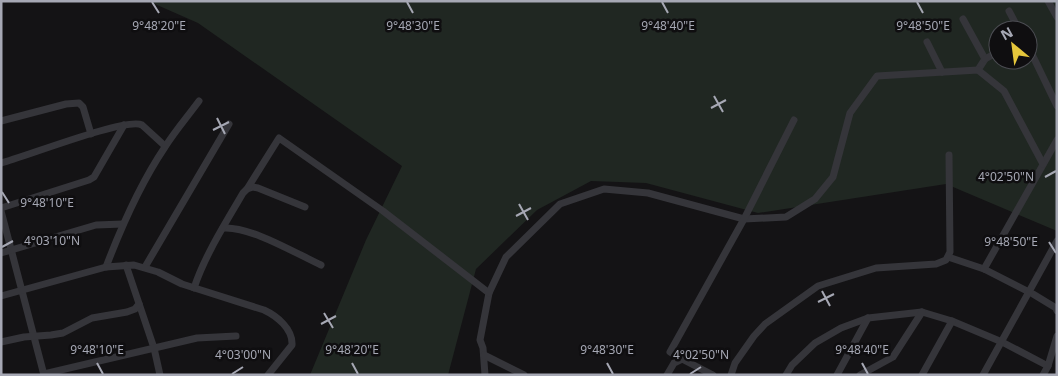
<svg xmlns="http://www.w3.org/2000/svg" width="1058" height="376" font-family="'Noto Sans',sans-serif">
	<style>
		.green { fill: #202722; fill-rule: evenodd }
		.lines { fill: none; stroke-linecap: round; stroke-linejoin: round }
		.minor { stroke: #35353a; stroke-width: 7 }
		.ticks { fill: none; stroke: #a6a8b4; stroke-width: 2 }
		.ticks-label { font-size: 12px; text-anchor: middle; fill: #a6a8b4; stroke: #0f0e10; stroke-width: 5; stroke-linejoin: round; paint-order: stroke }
	</style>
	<rect width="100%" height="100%" fill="#141315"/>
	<path class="green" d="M148 1H1057V231L946 184 758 213 646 183 591 181 537 210 476 269 448 375H310L366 240 402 166 198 23ZM998 30H1028V60H998Z"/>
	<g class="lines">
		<g class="minor">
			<polyline points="1048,1 1057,17"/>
			<polyline points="1009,11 1019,30"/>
			<polyline points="963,19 985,59 978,70"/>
			<polyline points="927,42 942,72"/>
			<polyline points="1028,46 1057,106"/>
			<polyline points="985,59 998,52"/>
			<polyline points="1,121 66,104 79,103 83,107 91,134"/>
			<path d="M1 163C25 157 126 117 142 125L165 146"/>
			<polyline points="247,189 253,187 258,188 305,207"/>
			<polyline points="1,208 89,180 94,177 124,125"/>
			<polyline points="1,211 44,375"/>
			<path d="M223 228C250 226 295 253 321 265"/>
			<polyline points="1,253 96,225 123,224"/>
			<polyline points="948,257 984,269 1033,294 1056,308 1057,311"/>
			<polyline points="126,265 154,348 160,375"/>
			<path d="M106 267C122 225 140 184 165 147 175 131 188 116 199 101"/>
			<polyline points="145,267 229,124"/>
			<polyline points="984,269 1057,140"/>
			<path d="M194 288C205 255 225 224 243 193L247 189 279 138 383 211 489 293 480 340 483 348 485 375"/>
			<polyline points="489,293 506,257 560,204 604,189 648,193 744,219 786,217 815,199 833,177 850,113 877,76 978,70 1004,91 1043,164"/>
			<path d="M1 296 106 267 134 265 158 272 182 284 264 310C277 316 293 329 292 345L268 375"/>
			<polyline points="1,342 24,337 51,335 63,333 92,318 127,312 135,309 139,304"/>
			<polyline points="484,355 524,375"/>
			<polyline points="682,359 670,352 744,219 794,120"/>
			<polyline points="44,374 197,338 236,336"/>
			<polyline points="667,375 674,363 682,359 713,375"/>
			<polyline points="731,375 735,363 754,336 765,324 818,286 876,268 936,264 946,260 950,252 949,155"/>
			<polyline points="786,375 792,365 815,343 841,328 868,318 922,312 952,321 1002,342 1048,366"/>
			<polyline points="837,375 868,318"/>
			<polyline points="860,375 893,357 922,312"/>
			<polyline points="922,375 952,321"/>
			<polyline points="983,375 1057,241"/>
			<polyline points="1043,375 1048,366 1057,336"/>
		</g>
	</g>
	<path class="ticks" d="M152 2 159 13M407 2 413 13M662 2 668 13M917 2 923 13M714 96 723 112M711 108 726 100M217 118 225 134M213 130 229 122M1045 177 1056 171M2 192 9 203M519 204 528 220M516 216 531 208M1049 242 1056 253M2 247 13 241M822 291 830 306M818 302 834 294M324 313 333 328M321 324 336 316M97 363 103 374M352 363 358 374M607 363 613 374M862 363 868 374M232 374 243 367M690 374 701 367"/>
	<g class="ticks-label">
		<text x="159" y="30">9°48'20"E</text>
		<text x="413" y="30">9°48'30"E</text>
		<text x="668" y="30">9°48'40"E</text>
		<text x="923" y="30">9°48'50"E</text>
		<text x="1006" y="181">4°02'50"N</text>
		<text x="47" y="207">9°48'10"E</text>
		<text x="52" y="245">4°03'10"N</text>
		<text x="1011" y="246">9°48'50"E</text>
		<text x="97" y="354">9°48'10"E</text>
		<text x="352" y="354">9°48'20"E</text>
		<text x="607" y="354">9°48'30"E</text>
		<text x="862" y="354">9°48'40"E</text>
		<text x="243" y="359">4°03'00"N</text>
		<text x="701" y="359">4°02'50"N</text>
	</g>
	<rect width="1058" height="376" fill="none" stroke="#a6a8b4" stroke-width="5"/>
	<g transform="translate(1013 45) rotate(331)"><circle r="24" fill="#0f0e10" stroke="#4b4c52"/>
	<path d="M0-4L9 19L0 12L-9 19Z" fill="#e5c73c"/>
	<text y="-8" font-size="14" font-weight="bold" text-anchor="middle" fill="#a6a8b4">N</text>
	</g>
</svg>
